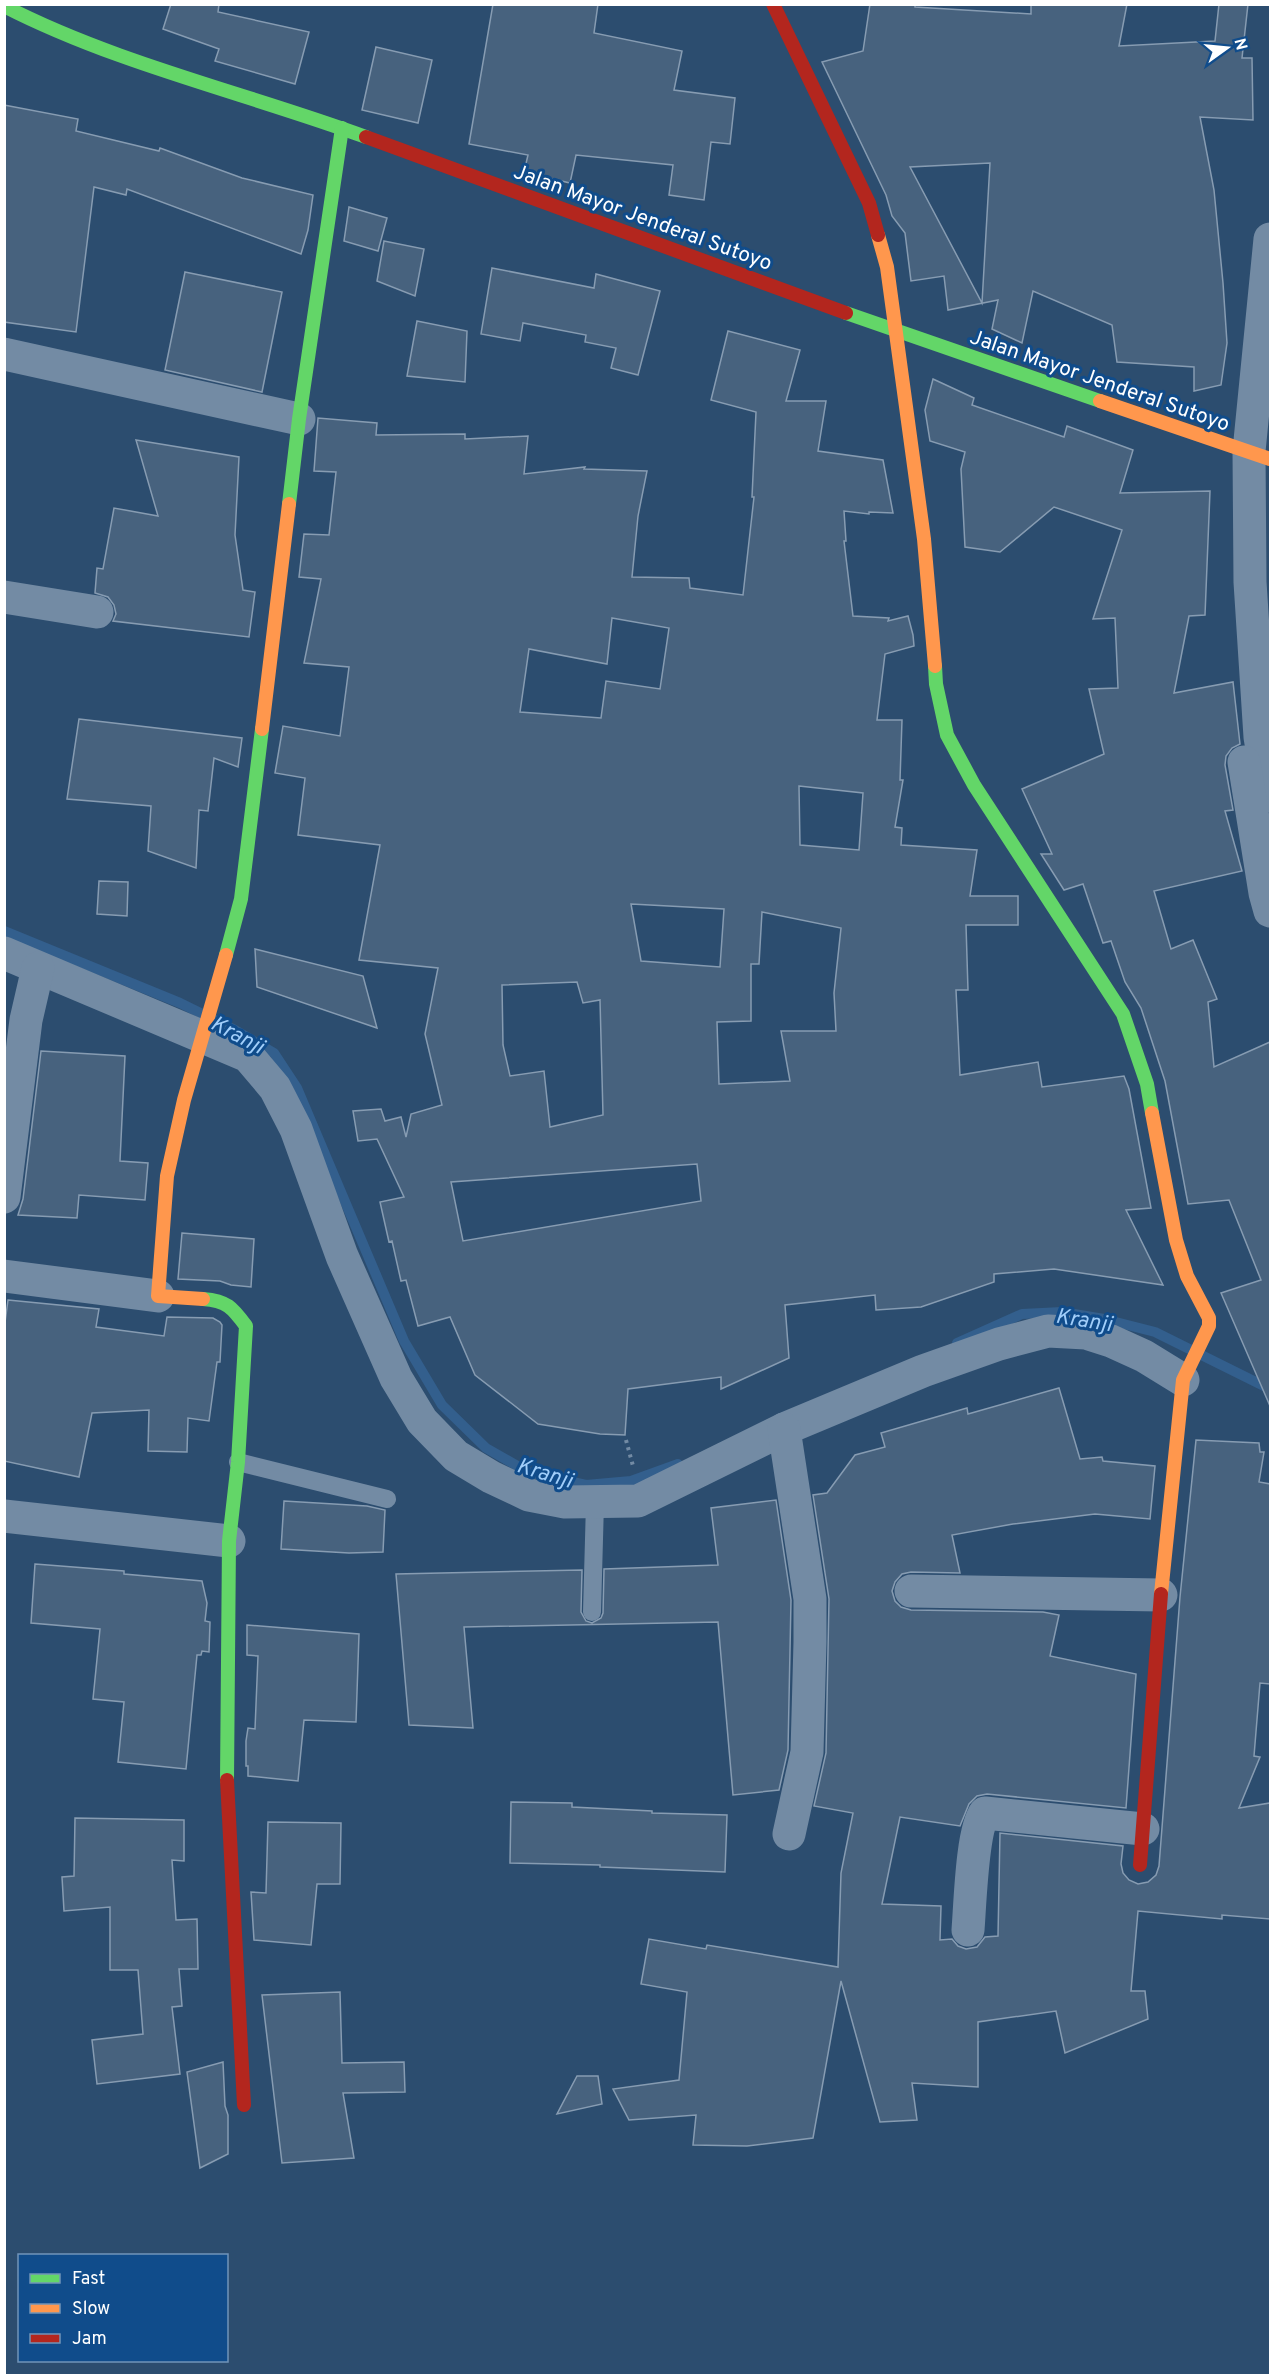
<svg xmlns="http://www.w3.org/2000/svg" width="1275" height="2380" font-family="Overpass,sans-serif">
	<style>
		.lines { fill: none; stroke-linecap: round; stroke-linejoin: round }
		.stream { stroke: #335f8d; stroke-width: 10 }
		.building { fill: #47627e; stroke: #879cb2; stroke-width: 1.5; fill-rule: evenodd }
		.path { stroke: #738ba4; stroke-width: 4; stroke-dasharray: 3 4.5; stroke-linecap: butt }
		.lane { stroke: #738ba4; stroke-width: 18 }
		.street { stroke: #738ba4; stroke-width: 33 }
		.fast { stroke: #63d668; stroke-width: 14 }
		.slow { stroke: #ff974d; stroke-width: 14 }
		.jam { stroke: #b3261e; stroke-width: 14 }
		.labels { text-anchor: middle; stroke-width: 6; stroke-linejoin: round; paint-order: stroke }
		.street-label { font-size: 21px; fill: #fff; stroke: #104c8b }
		.water-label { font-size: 22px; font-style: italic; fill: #a1cefa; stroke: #104c8b }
	</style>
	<rect width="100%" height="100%" fill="#2c4d6f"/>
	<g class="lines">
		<g class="stream">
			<polyline points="4,931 180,1003 235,1030 274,1053 297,1088 404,1341 442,1405 486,1448 528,1472 586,1485 631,1481 678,1464"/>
			<polyline points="957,1343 1022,1314 1062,1312 1104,1319 1155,1332 1270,1389"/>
		</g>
	</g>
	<g class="building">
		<polygon points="171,4 219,4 218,12 309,32 295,84 215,61 219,49 163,29"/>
		<polygon points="493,4 598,4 594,33 682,51 674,90 735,98 730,144 711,142 704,200 669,195 673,165 576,155 570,183 524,172 528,155 469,144"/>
		<path d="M870 4H915V7L1031 14V4H1127L1119 46 1215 41 1219 4H1248L1242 58H1252L1253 120 1200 117 1214 190 1223 283 1227 343 1221 385 1194 391V367L1117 362 1112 325 1033 291 1022 343 992 329 998 300 948 310 944 276 911 281 905 233 892 216 886 195 822 62 863 51ZM990 163 982 303 910 167Z"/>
		<polygon points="376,47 432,60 418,123 362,110"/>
		<polygon points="4,105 78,119 76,131 159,151 160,148 242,178 313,195 308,230 301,254 127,189 126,195 94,187 76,332 4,322"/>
		<polygon points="349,207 387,218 378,251 344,241"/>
		<polygon points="384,241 424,249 415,296 377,281"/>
		<polygon points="492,268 594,288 596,274 660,291 638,375 611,368 616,348 585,342 586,335 523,323 520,341 481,334"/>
		<polygon points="185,272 282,292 262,392 165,370"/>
		<polygon points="417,321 467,331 465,382 407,376"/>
		<path d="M728 331 800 350 786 401H826L818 451 883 460 893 513 869 512V514L844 511 846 541H844L853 616 889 618 888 621 908 616 913 635 914 646 885 654 877 720H902L900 780H903L895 827 902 828 901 845 977 850 970 896H1018V925H966L968 990H956L960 1075 1038 1062 1042 1087 1124 1076 1129 1089 1151 1208 1126 1210 1163 1285 1054 1269 994 1274V1282L921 1307 876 1310 875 1295 785 1305 789 1358 721 1389V1377L628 1389 625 1435 600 1434 538 1424 475 1375 450 1317 418 1326 406 1280 401 1281 392 1241 389 1242 380 1202 404 1197 377 1139 358 1141 353 1111 381 1109 385 1121 401 1117 406 1137 411 1114 442 1105 425 1034 438 968 359 960 380 845 298 835 305 778 275 773 283 726 340 736 349 667 304 663 321 579 299 577 304 534 329 535 336 472 314 471 318 418 377 423 376 435 465 434V439L528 436 524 474 585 467 584 469 647 471 638 516 632 577 689 578 690 588 743 595 754 497H752L756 412 711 400ZM612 618 669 628 660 689 606 681 601 718 520 712 529 649 607 664ZM799 786 863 793 859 850 800 845ZM631 904 724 909 720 967 641 961ZM762 912 841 928 834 993 836 1031H781L790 1081 719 1084 717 1022 751 1021V964H759ZM577 982 583 1003 600 1000 603 1115 550 1127 544 1071 510 1076 503 1045 502 985ZM697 1164 701 1201 463 1241 451 1182Z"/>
		<polygon points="933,379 974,398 972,405 1064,437 1067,426 1133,450 1120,493 1210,491 1205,615 1189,616 1174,693 1233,682 1240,744 1232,748 1226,756 1225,765 1233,810 1225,811 1242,871 1154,891 1171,949 1193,940 1217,999 1208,1002 1214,1067 1270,1042 1270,1406 1221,1293 1261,1280 1229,1200 1188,1204 1165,1081 1141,1008 1125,982 1111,941 1103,943 1083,884 1064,890 1041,854 1052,854 1022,789 1104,754 1089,689 1118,688 1115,618 1093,619 1122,530 1054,507 1000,552 965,547 961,469 965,452 930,441 925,410"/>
		<polygon points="136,440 239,457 235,535 243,590 255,592 249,637 113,621 116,614 114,605 108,597 95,593 97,568 103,569 114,508 158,516"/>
		<polygon points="79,719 242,738 238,767 214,758 208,811 199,810 196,868 148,851 151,806 67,799"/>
		<polygon points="99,881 128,882 127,916 97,914"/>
		<polygon points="255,949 363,976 377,1028 257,987"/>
		<polygon points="41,1051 125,1056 120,1161 148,1163 145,1200 79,1195 77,1218 18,1215 23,1199"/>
		<polygon points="182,1233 254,1239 251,1287 231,1285 220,1281 178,1279"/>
		<polygon points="8,1300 99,1309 96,1327 164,1336 167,1317 213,1318 220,1322 222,1325 220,1362 217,1362 209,1421 188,1418 187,1452 148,1451 149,1410 92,1413 79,1477 4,1461 4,1330"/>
		<polygon points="1059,1388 1080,1459 1102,1457 1103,1461 1155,1466 1150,1519 1095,1514 1013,1524 952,1535 960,1573 911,1572 902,1574 895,1582 892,1591 895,1601 901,1607 911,1610 1043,1612 1059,1615 1050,1656 1136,1674 1126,1808 987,1794 977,1796 969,1804 960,1826 900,1817 882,1904 941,1906 940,1940 952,1939 958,1946 966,1949 977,1947 985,1937 998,1936 1000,1833 1123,1846 1121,1864 1123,1873 1129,1880 1138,1884 1148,1882 1156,1875 1159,1866 1180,1597 1196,1440 1259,1443 1260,1452 1264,1452 1259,1482 1270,1484 1270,1684 1260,1683 1254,1756 1260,1757 1239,1808 1270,1803 1270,1919 1222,1915 1222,1919 1138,1911 1131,1991 1145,1991 1148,2019 1065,2053 1056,2011 978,2022 978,2087 912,2083 917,2120 880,2122 841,1981 813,2138 747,2146 693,2145 696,2115 629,2120 613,2089 679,2080 687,1992 641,1984 649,1939 706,1949 707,1945 838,1967 841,1873 853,1813 814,1806 826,1753 829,1599 813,1495 827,1493 855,1455 885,1447 881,1433 967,1408 968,1414"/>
		<polygon points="776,1500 791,1600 788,1750 779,1790 733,1795 718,1622 464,1627 473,1728 409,1725 396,1574 582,1570 581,1612 586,1621 592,1623 601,1618 603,1613 604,1569 718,1565 711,1508"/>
		<polygon points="284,1501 367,1506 385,1510 383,1552 349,1553 281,1549"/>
		<polygon points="35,1564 124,1571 124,1574 202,1581 207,1603 205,1621 210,1622 209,1652 202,1651 201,1655 197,1655 186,1769 118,1762 124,1702 93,1699 100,1629 31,1623"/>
		<polygon points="247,1625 359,1634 356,1722 304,1720 298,1781 248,1776 248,1766 246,1766 246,1741 248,1728 255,1729 258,1656 247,1655"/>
		<polygon points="511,1802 572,1803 572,1807 652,1811 652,1813 727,1815 725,1872 600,1867 600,1865 510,1863"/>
		<polygon points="75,1818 184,1820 184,1861 172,1860 176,1920 197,1919 198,1969 179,1969 182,2006 172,2007 180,2074 97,2084 92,2040 143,2034 138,1970 110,1970 110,1907 64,1911 62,1877 74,1876"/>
		<polygon points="268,1822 341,1823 340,1884 317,1884 311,1945 254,1940 251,1892 266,1893"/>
		<polygon points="340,1992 342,2063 404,2062 405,2092 343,2093 354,2158 282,2163 262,1995"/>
		<polygon points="223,2062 225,2106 228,2115 228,2154 200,2168 187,2072"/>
		<polygon points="577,2076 598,2076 602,2104 557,2114"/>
	</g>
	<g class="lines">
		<polyline class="path" points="626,1440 633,1466"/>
		<g class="lane">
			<polyline points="238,1462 387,1499"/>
			<polyline points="592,1612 595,1503"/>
		</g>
		<g class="street">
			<polyline points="1270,239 1249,451 1250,582 1260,737 1270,796"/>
			<polyline points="4,354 299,419"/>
			<polyline points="4,597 97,612"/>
			<polyline points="1244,762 1265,893 1270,911"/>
			<polyline points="4,953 248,1056 275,1088 296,1129 342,1256 396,1378 422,1421 456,1456 491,1477 529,1495 565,1502 638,1501 784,1429 923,1371 999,1344 1048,1331 1086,1333 1111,1341 1144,1356 1183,1380"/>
			<polyline points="4,1197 26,1020 38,968"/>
			<polyline points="4,1276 158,1296"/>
			<polyline points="784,1429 810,1599 810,1642 807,1752 789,1834"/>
			<polyline points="4,1516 229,1541"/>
			<polyline points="911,1591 1161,1595"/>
			<path d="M968 1930C970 1906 972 1829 985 1813L1143 1829"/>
		</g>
		<g class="fast">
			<path d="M4 6C117 64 246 93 366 137"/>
			<polyline points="846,313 1100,401"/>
			<polyline points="289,504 299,419 342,128"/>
			<polyline points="935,666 936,684 947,735 974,785 1123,1014 1147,1084 1152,1113"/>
			<polyline points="226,955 241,899 262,729"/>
			<path d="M203 1299C227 1301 232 1307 246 1326L238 1462 229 1541 227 1780"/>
		</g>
		<g class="slow">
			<polyline points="878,235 887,267 924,539 935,666"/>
			<polyline points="1100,401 1270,459"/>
			<polyline points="262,729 289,504"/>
			<polyline points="1152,1113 1176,1240 1187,1276 1209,1318 1209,1326 1183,1380 1161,1594"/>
			<polyline points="203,1299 158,1296 167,1176 184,1100 226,955"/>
		</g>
		<g class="jam">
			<polyline points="773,4 869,203 878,235"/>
			<polyline points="366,137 846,313"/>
			<polyline points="227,1780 244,2105"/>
			<polyline points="1140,1865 1161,1594"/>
		</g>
	</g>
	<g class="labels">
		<g class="street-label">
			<text transform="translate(643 217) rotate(20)" y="7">Jalan Mayor Jenderal Sutoyo</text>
			<text transform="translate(1100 380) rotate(19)" y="7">Jalan Mayor Jenderal Sutoyo</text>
		</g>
		<g class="water-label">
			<text transform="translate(238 1034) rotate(28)" y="8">Kranji</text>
			<text transform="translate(1084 1319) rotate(9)" y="8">Kranji</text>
			<text transform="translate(545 1472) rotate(17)" y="8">Kranji</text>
		</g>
	</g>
	<rect width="1275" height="2380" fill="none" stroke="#ffffff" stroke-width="12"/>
	<rect x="18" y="2254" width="210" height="108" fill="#104c8b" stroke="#7094b9" stroke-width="1.5"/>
	<rect x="30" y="2274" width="30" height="9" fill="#63d668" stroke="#7094b9" stroke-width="1.5"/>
	<text x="72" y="2284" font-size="18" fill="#ffffff">Fast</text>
	<rect x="30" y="2304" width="30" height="9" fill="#ff974d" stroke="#7094b9" stroke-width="1.5"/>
	<text x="72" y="2314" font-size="18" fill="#ffffff">Slow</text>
	<rect x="30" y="2334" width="30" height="9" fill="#b3261e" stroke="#7094b9" stroke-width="1.5"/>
	<text x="72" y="2344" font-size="18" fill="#ffffff">Jam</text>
	<g transform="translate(1227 48) rotate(75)" stroke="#104c8b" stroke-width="4.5" paint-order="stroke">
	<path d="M0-4.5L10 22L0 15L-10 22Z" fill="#ffffff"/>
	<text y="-9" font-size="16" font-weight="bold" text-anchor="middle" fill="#ffffff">N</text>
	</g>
</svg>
